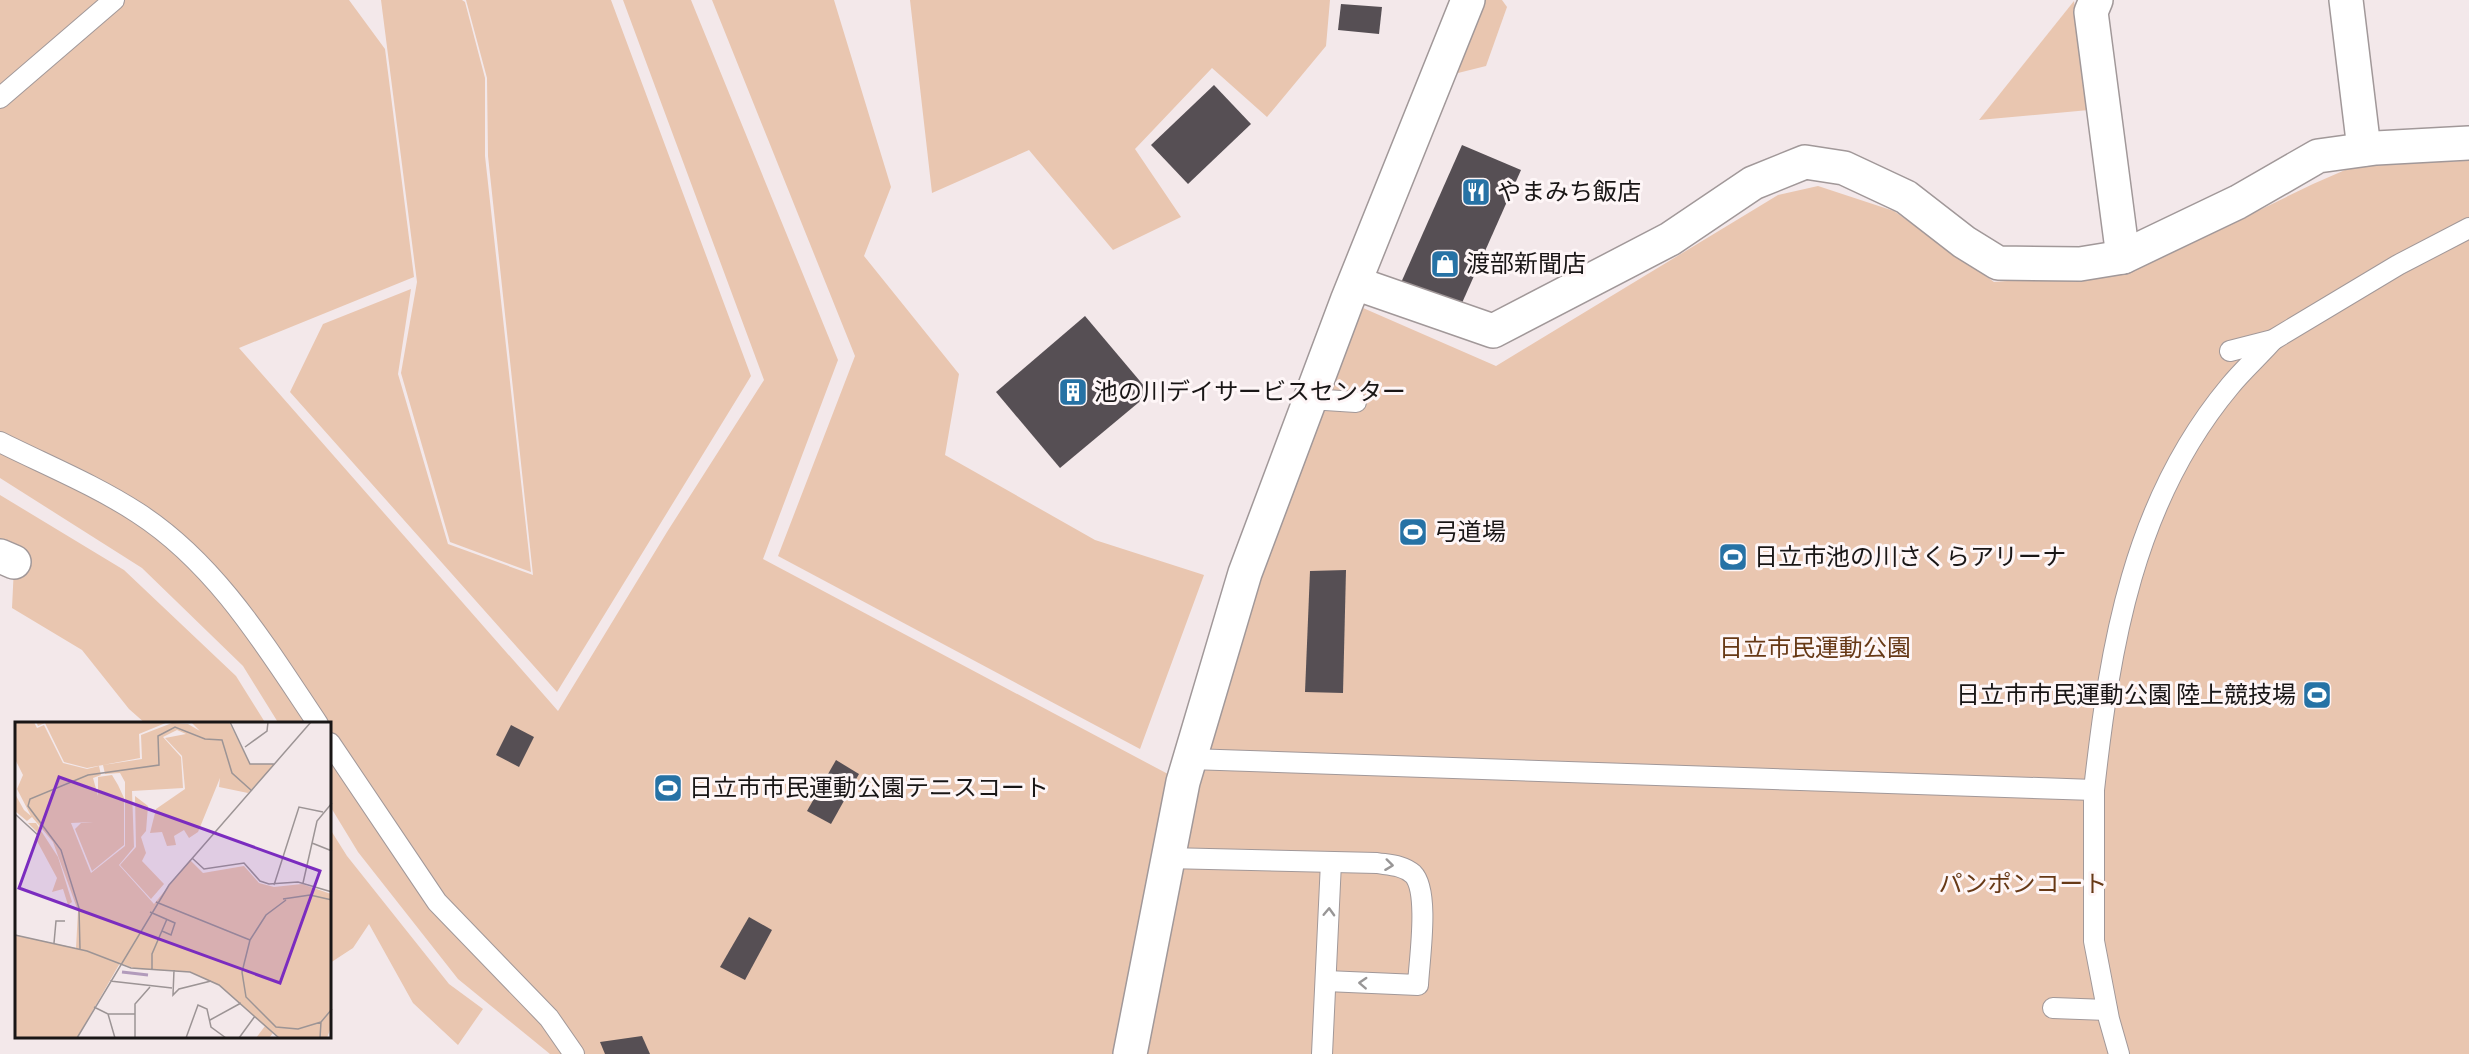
<svg xmlns="http://www.w3.org/2000/svg" width="2469" height="1054" font-family="'Alegreya Sans','Noto Sans JP',sans-serif">
	<style>
		.green { fill: #e9c6b0 }
		.building { fill: #564f54 }
		.lines { fill: none; stroke-linecap: round; stroke-linejoin: round }
		.service-casing { stroke: #a19899; stroke-width: 22 }
		.minor-casing { stroke: #a19899; stroke-width: 36 }
		.tertiary-casing { stroke: #a19899; stroke-width: 36 }
		.service { stroke: #fff; stroke-width: 20 }
		.minor { stroke: #fff; stroke-width: 33 }
		.tertiary { stroke: #fff; stroke-width: 33 }
		.oneway { stroke: #989696 }
		.labels { text-anchor: middle; stroke-width: 6; stroke-linejoin: round; paint-order: stroke }
		.poi-label { font-size: 24px; fill: #191616; stroke: #fef6f7; text-anchor: start }
		.park-label { font-size: 24px; fill: #673916; stroke: #fef6f7 }
		.inset-river { fill: none; stroke: #b29bbb; stroke-width: 3 }
		.inset-road { fill: none; stroke: #9c9495; stroke-width: 1.5 }
		.view { fill: #7b2cbf; fill-opacity: 0.15; stroke: #7b2cbf; stroke-width: 3 }
		.inset-edge { fill: none; stroke: #191616; stroke-width: 3 }
	</style>
	<rect width="100%" height="100%" fill="#f3e8ea"/>
	<g class="green">
		<polygon points="0,0 349,0 385,49 414,277 239,348 558,711 667,532 764,380 623,0 691,0 838,360 763,559 1183,782 1347,301 1496,366 1778,195 1818,186 1894,211 1994,282 2134,271 2313,184 2361,163 2469,161 2469,1054 550,1054 458,979 358,852 330,806 330,724 279,724 243,666 142,568 0,478"/>
		<polygon points="381,0 462,0 465,2 485,78 485,156 531,572 450,542 401,373 417,282"/>
		<polygon points="466,0 611,0 751,376 557,692 290,392 323,324 411,289 398,374 448,544 533,575 488,156 487,78"/>
		<polygon points="712,0 834,0 891,187 864,256 959,374 945,455 1095,540 1204,575 1140,749 778,556 855,356"/>
		<polygon points="910,0 1330,0 1326,46 1267,117 1212,68 1135,149 1181,217 1113,250 1029,150 932,193"/>
		<polygon points="1483,0 1502,0 1507,7 1486,66 1454,74"/>
		<polygon points="2074,1 2089,110 1979,120"/>
		<polygon points="0,495 124,570 236,676 266,724 146,724 129,709 82,650 12,608 15,546 0,539"/>
		<polygon points="330,829 347,856 449,984 483,1009 458,1045 413,1003 369,924 353,948 330,963"/>
	</g>
	<g class="building">
		<polygon points="1341,4 1382,7 1379,34 1338,30"/>
		<polygon points="1214,85 1251,124 1188,184 1151,145"/>
		<polygon points="1462,145 1521,170 1458,312 1400,285"/>
		<polygon points="1085,316 1150,393 1060,468 996,392"/>
		<polygon points="1346,570 1343,693 1305,692 1310,571"/>
		<polygon points="511,725 534,737 519,767 496,755"/>
		<polygon points="836,760 859,774 831,824 807,811"/>
		<polygon points="749,917 772,930 745,980 720,967"/>
		<polygon points="642,1036 650,1054 605,1054 600,1042"/>
	</g>
	<g class="lines">
		<g class="service-casing">
			<g id="service">
				<polyline points="0,98 114,0"/>
				<polyline points="2230,351 2273,340 2398,265 2469,228"/>
				<polyline points="1310,399 1356,402"/>
				<path d="M0 442C46 465 95 485 138 513 217 564 267 648 318 724"/>
				<polyline points="330,743 437,902 549,1018 574,1054"/>
				<polyline points="1190,759 2094,790 2094,941 2109,1019 2119,1054"/>
				<path d="M2094 790C2110 646 2133 502 2230 386 2243 370 2259 356 2273 340"/>
				<path d="M1167 858 1377 863C1389 865 1403 865 1413 874 1430 891 1419 961 1418 985L1326 981"/>
				<polyline points="2053,1008 2107,1010"/>
				<polyline points="1322,1054 1331,862"/>
			</g>
		</g>
		<g class="minor-casing">
			<g id="minor">
				<polyline points="2096,0 2091,12 2123,257"/>
				<polyline points="2346,0 2364,149"/>
				<polyline points="1355,283 1493,331 1670,239 1753,183 1805,162 1844,168 1906,197 1964,242 1998,263 2080,264 2123,257 2238,202 2318,156 2376,148 2469,143"/>
				<polyline points="0,556 14,562"/>
			</g>
		</g>
		<g class="tertiary-casing">
			<polyline id="tertiary" points="1130,1054 1183,782 1245,573 1347,301 1468,0"/>
		</g>
		<use href="#service" class="service"/>
		<use href="#minor" class="minor"/>
		<use href="#tertiary" class="tertiary"/>
	</g>
	<defs><path id="oneway-chevron" d="M-2-3.5L2.5 0L-2 3.5" fill="none" stroke-width="1.6" stroke-linecap="round" stroke-linejoin="round" transform="scale(1.5)"/></defs>
	<g class="oneway">
		<use href="#oneway-chevron" transform="translate(1389 865) rotate(7)"/>
		<use href="#oneway-chevron" transform="translate(1329 912) rotate(-88)"/>
		<use href="#oneway-chevron" transform="translate(1363 983) rotate(-177)"/>
	</g>
	<defs>
		<g id="restaurant-square" transform="scale(1.5)"><rect x="-9" y="-9" width="18" height="18" rx="4" fill="#2672a5" stroke="#fef6f7"/><path d="M-5-6h1v4h1v-4h1v4h1v-4h1v5L-1.5 .5V6h-2V.5L-5-1ZM5-6V6H3V1.5H1.5Q1.5-4 5-6Z" fill="#fff"/></g>
		<g id="shop-square" transform="scale(1.5)"><rect x="-9" y="-9" width="18" height="18" rx="4" fill="#2672a5" stroke="#fef6f7"/><path d="M-5-2.5h2.3a2.7 3.5 0 0 1 5.4 0H5L5.5 6h-11ZM-1.5-2.5h3a1.5 2.3 0 0 0-3 0Z" fill="#fff"/></g>
		<g id="building-square" transform="scale(1.5)"><rect x="-9" y="-9" width="18" height="18" rx="4" fill="#2672a5" stroke="#fef6f7"/><path d="M-4-6H4V6H1V3H-1V6H-4ZM-2.5-4.3h1.7v1.8h-1.7ZM.8-4.3h1.7v1.8H.8ZM-2.5-1h1.7V.8h-1.7ZM.8-1h1.7V.8H.8Z" fill="#fff"/></g>
		<g id="stadium-square" transform="scale(1.5)"><rect x="-9" y="-9" width="18" height="18" rx="4" fill="#2672a5" stroke="#fef6f7"/><path d="M0-5a6.5 5 0 1 0 0 10a6.5 5 0 1 0 0-10ZM-3.5-1.8h7v3.6h-7Z" fill="#fff"/></g>
	</defs>
	<g fill-rule="evenodd">
		<use href="#restaurant-square" x="1476" y="192"/>
		<use href="#shop-square" x="1445" y="264"/>
		<use href="#building-square" x="1073" y="392"/>
		<use href="#stadium-square" x="1413" y="532"/>
		<use href="#stadium-square" x="1733" y="557"/>
		<use href="#stadium-square" x="2317" y="695"/>
		<use href="#stadium-square" x="668" y="788"/>
	</g>
	<g class="labels">
		<g class="poi-label">
			<text x="1497" y="200">やまみち飯店</text>
			<text x="1466" y="272">渡部新聞店</text>
			<text x="1094" y="400">池の川デイサービスセンター</text>
			<text x="1434" y="540">弓道場</text>
			<text x="1754" y="565">日立市池の川さくらアリーナ</text>
			<text x="2296" y="703" text-anchor="end">日立市市民運動公園 陸上競技場</text>
			<text x="689" y="796">日立市市民運動公園テニスコート</text>
		</g>
		<g class="park-label">
			<text x="1815" y="656">日立市民運動公園</text>
			<text x="2023" y="892">パンポンコート</text>
		</g>
	</g>
	<g transform="translate(15 722)">
		<rect width="316" height="316" fill="#f3e8ea"/>
		<path d="M0 0H19L22 6 29 3 48 41 72 47 84 44 86 53 78 56 83 74V55L97 53 103 63 109 76V123L77 149 60 107 66 101 78 100 56 101 76 151 110 124V60L105 51 90 52 88 43 127 37 126 13 157 1 173 2 185 9 176 0H214L235 42H260L233 71 204 65 205 56 183 110 174 116 169 108 159 114 161 123 152 124 147 110 135 111 141 87 170 67 167 34 150 16 171 12 162 8 148 15 166 35 168 66 117 69 119 125 104 143 139 182 175 138 188 151 229 144 244 161 259 165 287 162 316 172 317 302 312 316H264L258 311 254 316H241L250 304 204 263 175 250 121 247 105 241 62 316H0V213L61 226 63 189 38 120 17 95 12 99 0 89V72L9 88 16 94 2 67 8 53 0 37ZM153 0 124 12 125 36 72 46 49 40 30 1 23 4 21 0ZM120 74 133 84 131 109 126 115 131 131 127 139 149 162 136 177 105 143 121 125ZM13 101H21L43 135 57 180 53 183 48 167 37 170 42 156 22 119 25 113Z" fill="#e9c6b0"/>
		<path class="inset-river" d="M107 250 133 253"/>
		<path class="inset-road" d="M215 0 235 42H260M230 25 252 9 253 0M0 92 24 114M297 121 317 129M177 136 189 147 229 141 245 159 254 162 283 160 317 170M288 161 302 99 317 81M259 163 284 85 308 90M268 177 295 173 317 178M141 180 235 218 227 250 231 275 261 305 283 307 306 300M135 190 160 201 156 213 147 209M0 213 72 229 116 246 175 250 204 263 264 316M235 218 251 193 271 178M39 221 41 199H50M65 227 64 186 46 128 13 84 15 77 73 53 144 43 143 14 160 5 190 17 207 18 217 51 237 69M137 247V232L152 197M159 248 158 273 164 267 196 259M95 259 157 266M79 285 93 292H120M93 292 100 316M195 298 226 281M62 316 154 163 296 0M120 316V282L135 265M171 316 183 283 192 287 196 305 211 316M224 316 240 294M305 316 306 300 317 287"/>
		<path class="view" d="M44 55 305 149 265 261 4 166Z"/>
		<rect width="316" height="316" class="inset-edge"/>
	</g>
</svg>
